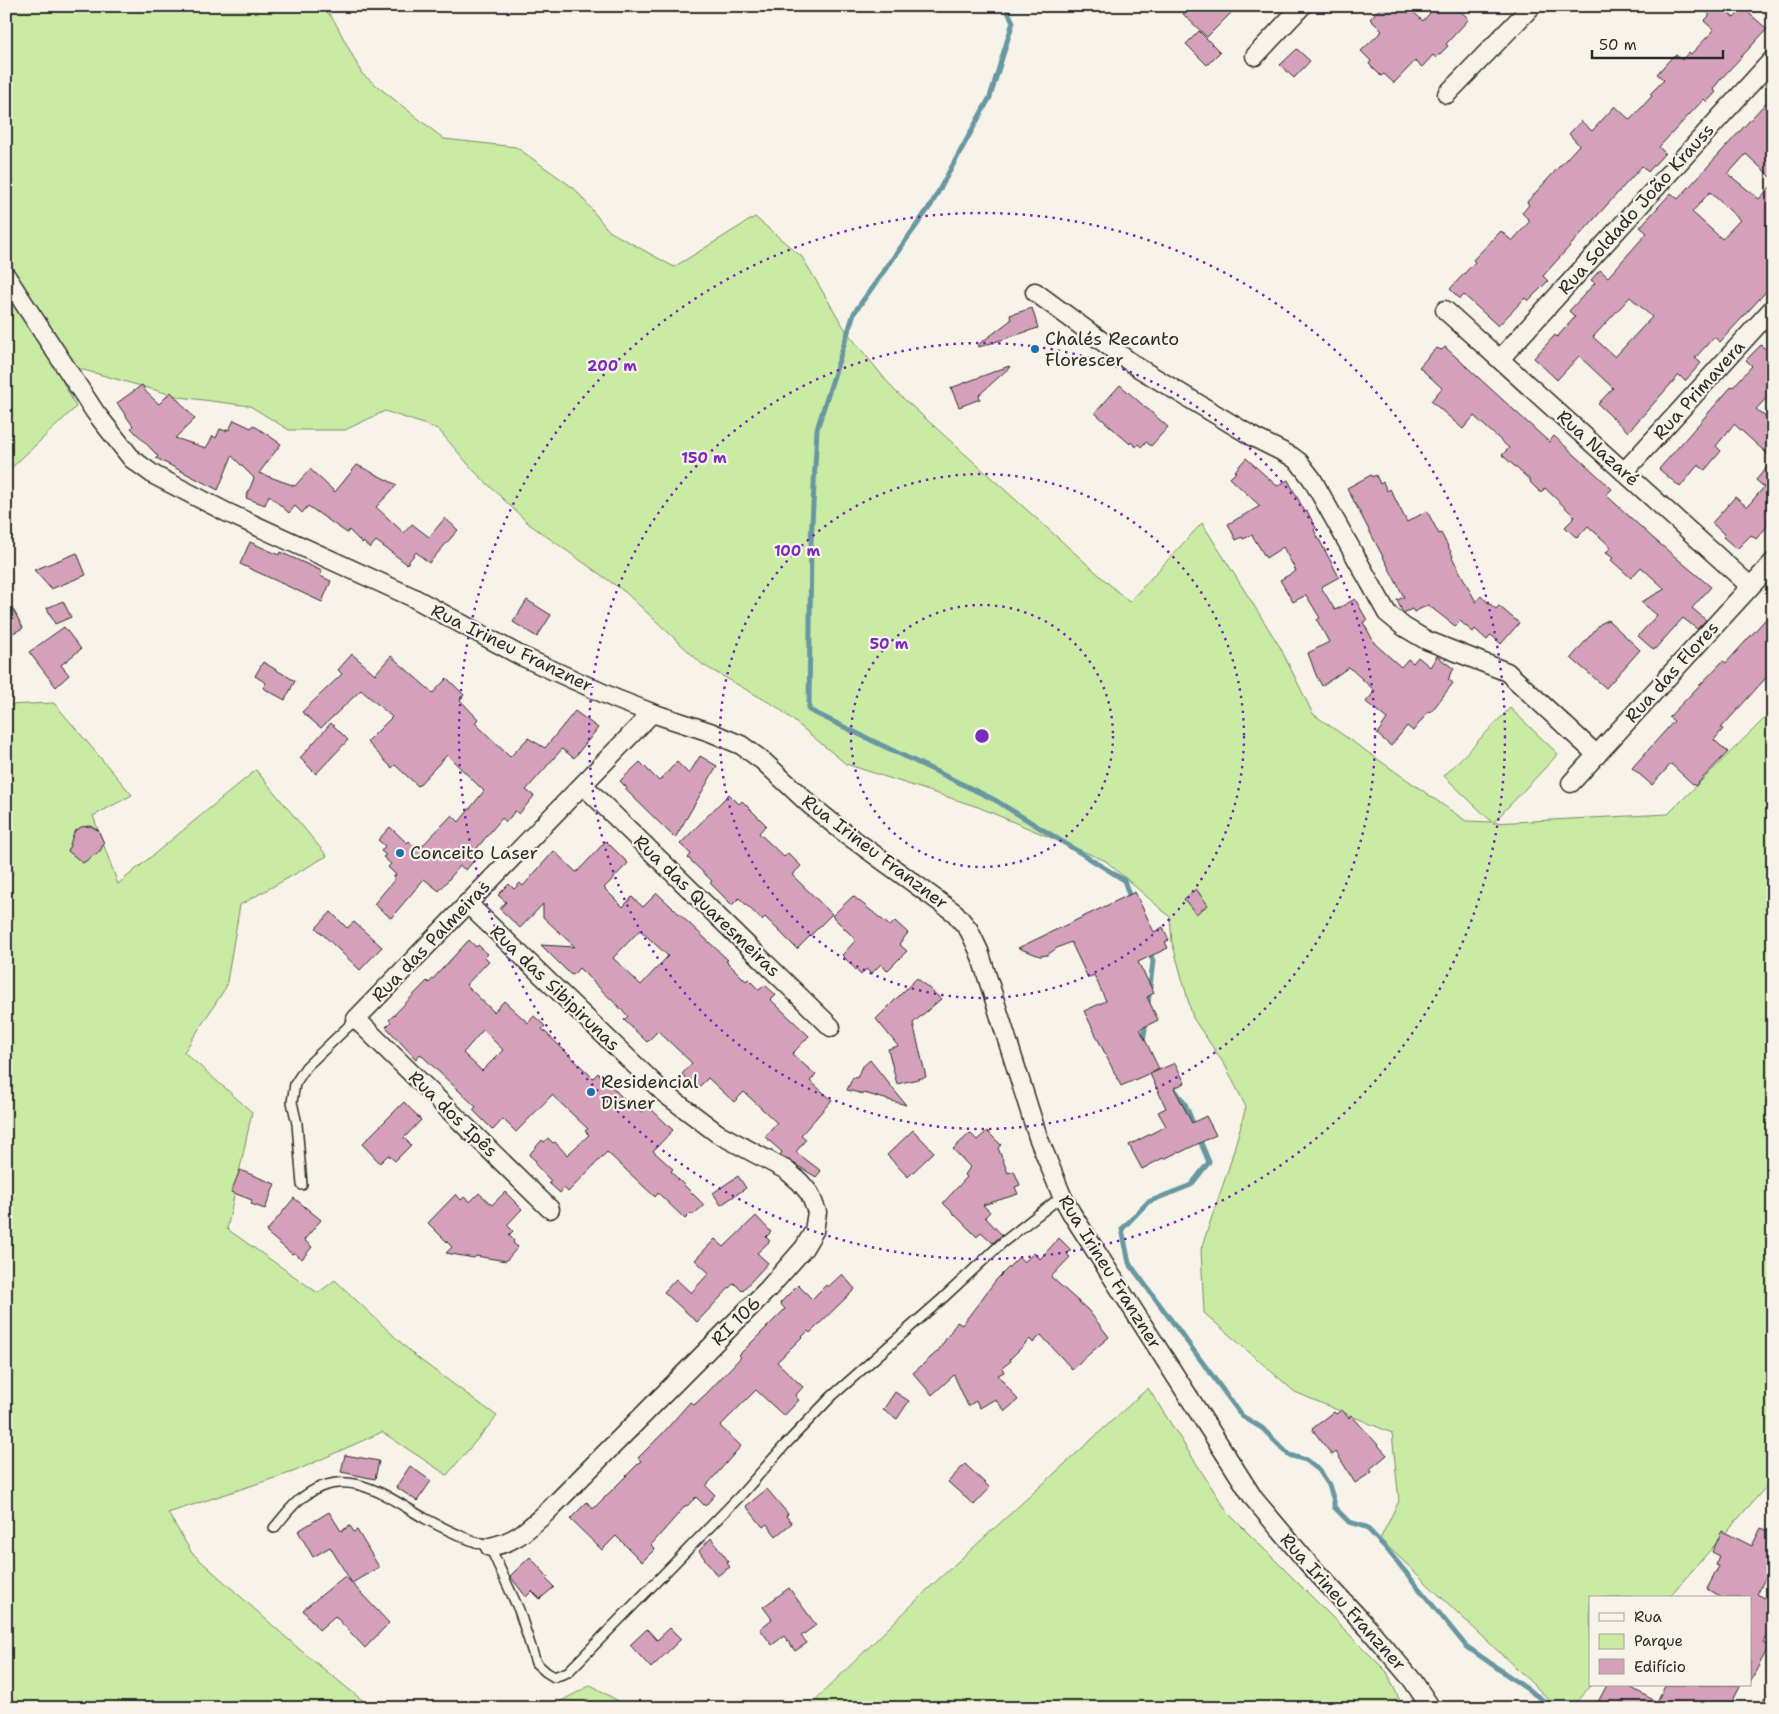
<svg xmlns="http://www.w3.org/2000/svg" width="1779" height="1714" font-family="'Shantell Sans',sans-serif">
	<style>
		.green { fill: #caeba4; stroke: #7a8b68 }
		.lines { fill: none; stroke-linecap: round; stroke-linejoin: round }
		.stream { stroke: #6897a1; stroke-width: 5 }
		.building { fill: #d5a1ba; stroke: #2b2b2b; fill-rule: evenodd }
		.lane-casing { stroke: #2b2b2b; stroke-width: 12 }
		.street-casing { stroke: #2b2b2b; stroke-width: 21 }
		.lane { stroke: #f7f3e8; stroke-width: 9 }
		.street { stroke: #f7f3e8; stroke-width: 18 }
		.ring { fill: none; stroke: #7b2cbf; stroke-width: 2.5; stroke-dasharray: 2.5 5 }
		.poi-dot { fill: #1f6fb2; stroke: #f7f3e8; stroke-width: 2 }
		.labels { text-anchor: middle; stroke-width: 4.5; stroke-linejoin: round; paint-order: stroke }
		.street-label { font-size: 18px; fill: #2b2b2b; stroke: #f7f3e8 }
		.poi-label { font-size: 18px; fill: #2b2b2b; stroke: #f7f3e8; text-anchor: start }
		.centre { fill: #7b2cbf; stroke: #f7f3e8; stroke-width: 2.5 }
		.ring-label { font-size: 15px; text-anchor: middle; font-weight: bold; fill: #7b2cbf; stroke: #f7f3e8; stroke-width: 4.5; stroke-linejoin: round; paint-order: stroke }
	</style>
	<rect width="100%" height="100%" fill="#f7f3e8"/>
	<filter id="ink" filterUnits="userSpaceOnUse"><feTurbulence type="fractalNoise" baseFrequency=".02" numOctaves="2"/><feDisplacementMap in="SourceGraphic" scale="10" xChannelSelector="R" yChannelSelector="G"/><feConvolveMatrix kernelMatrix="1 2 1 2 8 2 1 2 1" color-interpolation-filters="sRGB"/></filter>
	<g filter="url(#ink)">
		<g class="green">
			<polygon points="6,6 323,6 335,22 362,74 444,139 516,147 575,189 609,231 674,267 755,217 802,257 846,331 894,390 1129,602 1202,523 1280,647 1313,714 1466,821 1492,822 1444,776 1510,708 1558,754 1493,823 1668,814 1773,710 1773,1479 1668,1598 1590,1598 1591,1685 1571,1708 1558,1708 1380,1539 1399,1501 1392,1433 1295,1392 1204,1313 1201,1249 1229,1167 1246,1107 1226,1067 1193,1018 1172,942 1170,917 1106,861 978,807 846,764 777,707 703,665 625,592 529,524 474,471 438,429 385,411 345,430 289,430 250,406 180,397 66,365 70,373 62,380 76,407 6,473"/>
			<polygon points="54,703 132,795 93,816 118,884 256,770 327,856 240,905 226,987 184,1052 252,1112 227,1229 318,1293 335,1280 415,1356 497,1416 447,1475 382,1432 293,1472 168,1513 192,1553 299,1649 372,1708 6,1708 6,890 14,870 6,864 6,705"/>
			<polygon points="1148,1388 1228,1513 1387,1672 1403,1708 807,1708 929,1588"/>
			<polygon points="591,1685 630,1708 548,1708"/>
		</g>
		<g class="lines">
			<g class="stream">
				<polyline points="1005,6 1013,22 990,97 931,205 854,313 817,429 811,542 809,710 995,800 1124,880 1131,901"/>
				<polyline points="1148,1004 1153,961 1149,951"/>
				<polyline points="1143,1044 1146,1020"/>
				<polyline points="1172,1086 1185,1104 1195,1128"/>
				<polyline points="1198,1136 1209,1162 1191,1185 1148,1202 1122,1229 1129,1263 1242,1416 1262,1428 1289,1455 1306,1460 1319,1470 1329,1485 1334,1501 1334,1507 1349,1522 1366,1527 1385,1547 1466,1646 1550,1705 1551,1708"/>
			</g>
		</g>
		<g class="building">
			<polygon points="1190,6 1223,6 1231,13 1207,37 1183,14"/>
			<polygon points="1382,6 1388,12 1394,6 1407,6 1423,21 1436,6 1455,6 1469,19 1446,44 1448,46 1436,58 1433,55 1422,67 1415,61 1394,83 1384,74 1381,76 1369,64 1371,61 1361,51 1382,31 1370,19"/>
			<polygon points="1700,6 1721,6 1734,18 1743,8 1767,29 1720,80 1713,89 1716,92 1707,102 1704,99 1659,147 1665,153 1648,172 1642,166 1543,276 1548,281 1528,301 1525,298 1498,326 1464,295 1460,299 1450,289 1475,262 1473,260 1501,231 1512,241 1530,221 1522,213 1529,205 1527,202 1579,145 1569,134 1581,121 1592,131 1615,106 1630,120 1652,96 1650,94 1664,80 1657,74 1673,56 1676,55 1682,60 1689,52 1691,54 1714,30 1704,21 1710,15"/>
			<polygon points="1199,31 1220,52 1207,65 1186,44"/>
			<polygon points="1297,49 1310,61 1294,78 1280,65"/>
			<path d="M1773 95V179L1746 154 1728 174 1759 199 1773 184V284L1720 342 1714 337 1695 358 1701 363 1685 381 1679 375 1628 432 1598 404 1613 388 1579 356 1557 380 1534 358 1555 335 1557 337 1575 317 1569 311 1595 283 1591 280 1600 270 1608 277 1647 233 1640 227 1671 193 1678 199ZM1710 192 1740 220 1722 239 1692 212ZM1630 297 1652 317 1615 357 1593 337Z"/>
			<polygon points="1032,308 1038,328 979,347 978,345 1011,320 1010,315"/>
			<polygon points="1761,345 1773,356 1773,391 1756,409 1773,423 1773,459 1734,424 1716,446 1721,451 1705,470 1698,465 1680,487 1659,469 1732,386 1733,387 1752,366 1746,360"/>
			<polygon points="1445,347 1549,442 1554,436 1598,476 1612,489 1606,495 1654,539 1711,587 1692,608 1706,620 1697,629 1683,618 1654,650 1638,636 1657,615 1641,602 1665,589 1641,567 1631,578 1611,560 1613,558 1606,553 1611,547 1588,526 1577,538 1565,527 1575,517 1545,488 1541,493 1530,482 1531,481 1502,455 1509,448 1474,416 1463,429 1431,401 1442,388 1419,367 1436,348 1442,350"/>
			<polygon points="1009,366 1010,367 979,395 980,399 959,407 951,388"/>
			<polygon points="142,385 146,392 159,404 171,392 195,419 175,438 206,448 213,436 216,438 220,429 226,431 227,429 229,430 234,420 251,428 253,425 281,444 259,473 295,486 310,469 335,492 357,465 397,485 376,507 404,533 412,524 429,537 445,518 458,530 429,563 416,552 407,564 376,541 370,548 363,542 362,543 349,530 347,533 308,506 302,513 295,506 289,513 269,495 265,505 246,498 254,478 232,456 218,490 156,458 158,456 131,428 133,426 117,403"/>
			<polygon points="1120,385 1168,427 1151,446 1146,442 1141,447 1138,444 1136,447 1131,442 1130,444 1095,413"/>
			<polygon points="1246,458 1277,486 1288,480 1305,512 1307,511 1316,528 1314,530 1339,577 1321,587 1335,610 1355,599 1367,620 1363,622 1375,644 1401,667 1408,659 1413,663 1418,657 1430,667 1437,656 1454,669 1449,676 1450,677 1448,679 1453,683 1431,712 1429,711 1413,731 1407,726 1391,746 1377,734 1387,719 1366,702 1375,691 1349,667 1322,686 1316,675 1308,653 1329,642 1317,620 1320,618 1306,595 1293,602 1280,580 1296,571 1283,547 1266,558 1252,535 1243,539 1242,537 1236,540 1228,524 1260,506 1230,478 1236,472 1235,471"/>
			<polygon points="1773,460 1773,520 1756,539 1751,535 1737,549 1723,537 1725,535 1712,523 1735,497 1747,507 1764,487 1756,480"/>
			<polygon points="1371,475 1372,477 1376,475 1380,484 1383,482 1387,491 1390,489 1407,522 1427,511 1439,534 1441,533 1453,556 1452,557 1476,602 1481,596 1496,609 1499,606 1519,623 1501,644 1491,635 1487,640 1475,629 1473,632 1460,621 1455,626 1428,605 1414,612 1412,609 1403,613 1397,600 1404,597 1347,488"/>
			<polygon points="250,542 279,555 280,552 322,571 320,576 331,581 322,602 240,564"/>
			<polygon points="77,553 86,575 51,589 34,570"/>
			<polygon points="6,596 23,628 11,634 6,625"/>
			<polygon points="527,600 551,615 537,637 513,622"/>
			<polygon points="63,601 71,617 55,624 47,608"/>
			<polygon points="1773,611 1773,670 1721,728 1723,729 1714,740 1728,752 1695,786 1671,764 1652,785 1632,768 1674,721 1669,717 1723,661 1726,663"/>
			<polygon points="1608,620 1640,650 1606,688 1571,658 1600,624"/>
			<polygon points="64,627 81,649 61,665 69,675 56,687 29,652"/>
			<polygon points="352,654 375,674 391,656 433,693 447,678 464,695 460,700 478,719 475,723 510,757 528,738 545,748 575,711 598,728 574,758 562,749 526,790 534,796 519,814 515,811 506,822 502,818 477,848 482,851 466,870 460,866 439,891 424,879 391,918 374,904 395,879 393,877 396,875 388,867 391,864 383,857 386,855 381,851 385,846 378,840 390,827 407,843 409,841 418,850 452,815 459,822 484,791 447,755 418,786 395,765 392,768 367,742 392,717 361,690 321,728 302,712 342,674 338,670"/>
			<polygon points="263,662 295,681 285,700 263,688 266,683 255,676"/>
			<polygon points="331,723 348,740 316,774 300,758"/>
			<polygon points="700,756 717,766 675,838 626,790 627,788 620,781 640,762 659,781 677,762 689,774"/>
			<polygon points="729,794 739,804 742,801 766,825 759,833 784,857 788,853 801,866 792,875 832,914 797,949 765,917 762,920 739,898 732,905 710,883 712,881 688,858 691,854 680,844"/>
			<polygon points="90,826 98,830 104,843 100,851 83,863 68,851 74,832 81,827"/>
			<path d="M606 841 628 863 604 888 623 907 632 897 643 907 657 893 728 960 726 961 746 981 748 979 759 990 765 985 776 995 771 1000 809 1036 792 1054 816 1075 810 1081 832 1100 801 1135 806 1139 796 1152 821 1171 816 1177 780 1155 782 1152 765 1137 777 1123 744 1092 734 1102 708 1078 697 1089 682 1074 692 1063 658 1031 647 1042 624 1020 628 1016 579 968 573 975 570 974 541 945 575 947 543 917V904L520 928 500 909 506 902 498 895 509 884 514 889 520 883 523 886 554 851 576 872 578 871ZM640 930 668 956 641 985 613 958Z"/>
			<polygon points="1196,889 1208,905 1196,914 1184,899"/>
			<polygon points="1135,892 1154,932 1163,927 1169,940 1165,942 1168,948 1138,962 1154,993 1147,997 1158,1020 1140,1029 1159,1069 1121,1086 1084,1011 1106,1001 1094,975 1088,978 1071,942 1057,948 1047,955 1040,956 1018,948"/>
			<polygon points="853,896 890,926 895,921 908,933 899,944 907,951 887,971 881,964 871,974 866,969 861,975 842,955 856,940 832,916"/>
			<polygon points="331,912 347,928 354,922 382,947 360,970 316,928"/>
			<path d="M469 940 476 947 478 945 488 954 485 957 489 961 466 985 494 1012 504 1001 528 1023 534 1016 545 1026 542 1029 593 1078 598 1073 632 1107 634 1105 642 1112 648 1106 673 1130 653 1151 673 1169 671 1171 675 1176 704 1205 693 1215 691 1213 685 1219 658 1193 655 1197 607 1152 568 1192 564 1188 560 1193 549 1183 551 1181 534 1163 536 1161 529 1155 542 1140 544 1142 548 1138 553 1143 555 1142 567 1155 589 1135 585 1131 588 1129 552 1095 516 1132 503 1119 493 1130 473 1110 476 1107 420 1054 416 1059 386 1027 391 1022 389 1020 427 981 429 983ZM483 1030 503 1050 482 1071 463 1053Z"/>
			<polygon points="917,978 941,999 913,1023 926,1077 897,1084 888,1049 898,1046 876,1019"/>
			<polygon points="870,1060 906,1105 864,1093 864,1094 847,1090 853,1077 857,1078 861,1068"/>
			<polygon points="1175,1063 1185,1083 1174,1088 1192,1123 1206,1116 1216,1135 1179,1153 1178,1152 1164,1159 1163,1158 1142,1169 1129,1145 1166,1126 1158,1112 1166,1108 1150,1074"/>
			<polygon points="404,1102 421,1120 404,1138 411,1145 395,1161 388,1155 380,1163 362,1144"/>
			<polygon points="913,1130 934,1152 908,1177 887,1155"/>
			<polygon points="987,1131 1001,1145 998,1148 1008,1173 1014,1171 1020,1185 1015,1187 1018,1194 983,1205 990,1212 985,1217 1002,1235 993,1243 981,1232 977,1237 943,1203 967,1177 965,1175 970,1167 953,1149 970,1133 977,1140"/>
			<polygon points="240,1170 275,1184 265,1209 251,1204 252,1200 231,1192"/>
			<polygon points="738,1176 746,1188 721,1205 713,1193"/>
			<polygon points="505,1192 522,1209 507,1225 513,1231 509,1235 514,1241 513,1243 518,1247 506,1261 476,1256 474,1258 446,1253 452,1247 428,1223 456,1194 461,1200 464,1197 470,1202 479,1193 492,1205"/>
			<polygon points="294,1198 321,1220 304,1240 312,1247 302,1259 294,1253 292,1254 266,1232"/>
			<polygon points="756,1216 771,1232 766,1237 770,1241 757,1253 768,1263 742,1291 734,1283 697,1322 664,1292 676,1279 691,1293 709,1273 695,1260 715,1239 724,1247"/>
			<polygon points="1059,1238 1071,1250 1067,1254 1070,1257 1051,1277 1088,1310 1109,1337 1072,1369 1041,1335 1033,1343 1030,1339 1010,1359 1011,1361 1002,1368 1004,1372 998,1375 1018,1400 1005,1411 995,1399 980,1408 976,1401 968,1406 954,1375 932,1395 913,1373 938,1351 957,1322 962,1325 996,1280 1019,1257 1024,1262 1034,1253 1040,1259"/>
			<polygon points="842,1274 855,1289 810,1333 808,1331 777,1362 803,1387 795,1396 799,1400 784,1416 756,1390 720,1426 741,1446 706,1486 715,1495 705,1506 696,1497 687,1506 686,1505 651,1545 655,1549 642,1562 616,1536 602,1550 570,1519 587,1502 593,1509 641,1461 638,1458 663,1433 690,1402 694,1405 707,1393 741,1357 739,1355 785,1309 780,1303 798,1285 812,1299 826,1285 828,1287"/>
			<polygon points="895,1392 909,1401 897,1419 883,1410"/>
			<polygon points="1342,1410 1349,1418 1351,1415 1387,1455 1370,1469 1372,1472 1355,1483 1336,1452 1332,1455 1312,1429 1334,1412 1336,1414"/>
			<polygon points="345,1455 379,1461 375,1479 341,1472"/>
			<polygon points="965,1464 990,1488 974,1505 948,1482"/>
			<polygon points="410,1466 431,1481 417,1501 396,1487"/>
			<polygon points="767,1489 788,1514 786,1516 792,1523 776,1536 767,1524 763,1527 746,1506"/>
			<polygon points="329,1512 341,1531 350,1526 354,1532 357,1530 379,1567 352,1583 330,1547 313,1557 298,1531"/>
			<polygon points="1761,1528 1773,1534 1773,1563 1757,1594 1773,1602 1773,1624 1763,1642 1769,1646 1750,1682 1750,1598 1722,1598 1707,1589 1719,1566 1716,1565 1720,1556 1712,1552 1722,1531 1752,1546"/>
			<polygon points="711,1538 729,1562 727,1563 730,1567 717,1576 699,1551"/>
			<polygon points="530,1557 548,1577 546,1579 554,1587 540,1599 532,1591 526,1597 510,1576"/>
			<polygon points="345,1576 389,1623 365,1648 335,1616 319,1630 303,1610"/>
			<polygon points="789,1588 816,1625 801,1636 807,1643 795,1651 784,1636 772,1645 760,1629 772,1619 763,1607"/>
			<polygon points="670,1628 681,1639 651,1668 630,1645 647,1629 657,1640"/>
			<polygon points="1607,1685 1626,1685 1657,1702 1665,1685 1741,1685 1729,1708 1609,1708 1598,1702"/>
		</g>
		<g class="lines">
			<g class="lane-casing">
				<g id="lane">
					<polyline points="302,1185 297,1124 292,1102 295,1084 306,1067 356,1019"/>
					<path d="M274 1528C283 1518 292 1504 303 1497 348 1463 386 1497 426 1519 447 1530 467 1540 490 1547L519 1610 536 1663 546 1672 554 1677 568 1672 741 1495 785 1445 831 1397 943 1298 1002 1243 1062 1196"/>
				</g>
			</g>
			<g class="street-casing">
				<g id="street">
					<polyline points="1255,56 1302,6"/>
					<polyline points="1447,94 1532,6"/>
					<polyline points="6,276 95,412 132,459 154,475 226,512 412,597 521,656 616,699 652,713 710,732 741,745 763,761 809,804 846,834 955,913 969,930 979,951 1038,1137 1062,1196 1072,1214 1254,1499 1307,1562 1368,1628 1413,1681 1431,1708"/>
					<polyline points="1035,292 1137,367 1255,438 1291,456 1299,462 1312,479 1387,613 1404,627 1426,640 1507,672 1597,755"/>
					<polyline points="1445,310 1750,586"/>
					<polyline points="1500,359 1773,59"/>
					<polyline points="1624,472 1773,308"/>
					<polyline points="1571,783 1773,562"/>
					<polyline points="583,785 831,1027"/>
					<path d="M467 903 664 1093 717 1133 786 1170 800 1182 810 1194 817 1212 814 1231 804 1248 769 1288 547 1512C527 1530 517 1541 490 1547"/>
					<polyline points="550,1209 356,1019 652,713"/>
					<polyline points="1770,1708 1773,1703"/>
				</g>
			</g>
			<use href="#lane" class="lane"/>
			<use href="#street" class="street"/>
		</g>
	</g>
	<g class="ring">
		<circle cx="982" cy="736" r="131"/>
		<circle cx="982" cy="736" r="262"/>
		<circle cx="982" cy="736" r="393"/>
		<circle cx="982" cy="736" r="523"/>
	</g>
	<g class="poi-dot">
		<circle cx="1035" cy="349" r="5"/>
		<circle cx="400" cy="853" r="5"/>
		<circle cx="591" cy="1092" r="5"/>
	</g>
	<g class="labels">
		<g class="street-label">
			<text transform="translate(1636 209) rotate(-48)" y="6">Rua Soldado João Krauss</text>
			<text transform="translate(1699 390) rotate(-48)" y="6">Rua Primavera</text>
			<text transform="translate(1598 448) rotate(42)" y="6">Rua Nazaré</text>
			<text transform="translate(512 648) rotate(26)" y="6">Rua Irineu Franzner</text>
			<text transform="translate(1672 672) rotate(-48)" y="6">Rua das Flores</text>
			<text transform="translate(875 852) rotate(37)" y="6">Rua Irineu Franzner</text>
			<text transform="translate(707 906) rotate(44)" y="6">Rua das Quaresmeiras</text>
			<text transform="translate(431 941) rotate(-46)" y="6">Rua das Palmeiras</text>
			<text transform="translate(555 988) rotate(44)" y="6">Rua das Sibipirunas</text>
			<text transform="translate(453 1114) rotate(44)" y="6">Rua dos Ipês</text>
			<text transform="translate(1110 1272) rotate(58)" y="6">Rua Irineu Franzner</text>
			<text transform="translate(736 1321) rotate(-45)" y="6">RI 106</text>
			<text transform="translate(1343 1602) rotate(48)" y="6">Rua Irineu Franzner</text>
		</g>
		<g class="poi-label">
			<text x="1045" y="345">Chalés Recanto<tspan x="1045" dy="21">Florescer</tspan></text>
			<text x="410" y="859">Conceito Laser</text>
			<text x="601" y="1088">Residencial<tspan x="601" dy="21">Disner</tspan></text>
		</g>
	</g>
	<circle cx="982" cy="736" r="8" class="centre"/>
	<g class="ring-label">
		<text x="612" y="371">200 m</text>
		<text x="704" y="463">150 m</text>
		<text x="797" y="556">100 m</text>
		<text x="889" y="649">50 m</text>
	</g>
	<rect width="1779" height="1714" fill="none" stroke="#f7f3e8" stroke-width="25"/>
	<rect x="12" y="12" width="1754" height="1689" fill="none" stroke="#2b2b2b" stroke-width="2" filter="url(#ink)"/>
	<rect x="1589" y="1596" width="162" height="90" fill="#f7f3e8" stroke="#a5a39c"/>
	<rect x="1599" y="1613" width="25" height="8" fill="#f7f3e8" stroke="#a5a39c"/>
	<text x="1634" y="1622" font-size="15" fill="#2b2b2b">Rua</text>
	<rect x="1599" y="1634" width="25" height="15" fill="#caeba4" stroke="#a5a39c"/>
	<text x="1634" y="1646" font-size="15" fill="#2b2b2b">Parque</text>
	<rect x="1599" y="1659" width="25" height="15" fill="#d5a1ba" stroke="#a5a39c"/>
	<text x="1634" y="1672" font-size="15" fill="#2b2b2b">Edifício</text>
	<path d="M1592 50v8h131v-8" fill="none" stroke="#2b2b2b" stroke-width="2.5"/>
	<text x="1599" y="50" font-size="15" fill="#2b2b2b" stroke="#f7f3e8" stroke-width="4" paint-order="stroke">50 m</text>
</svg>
